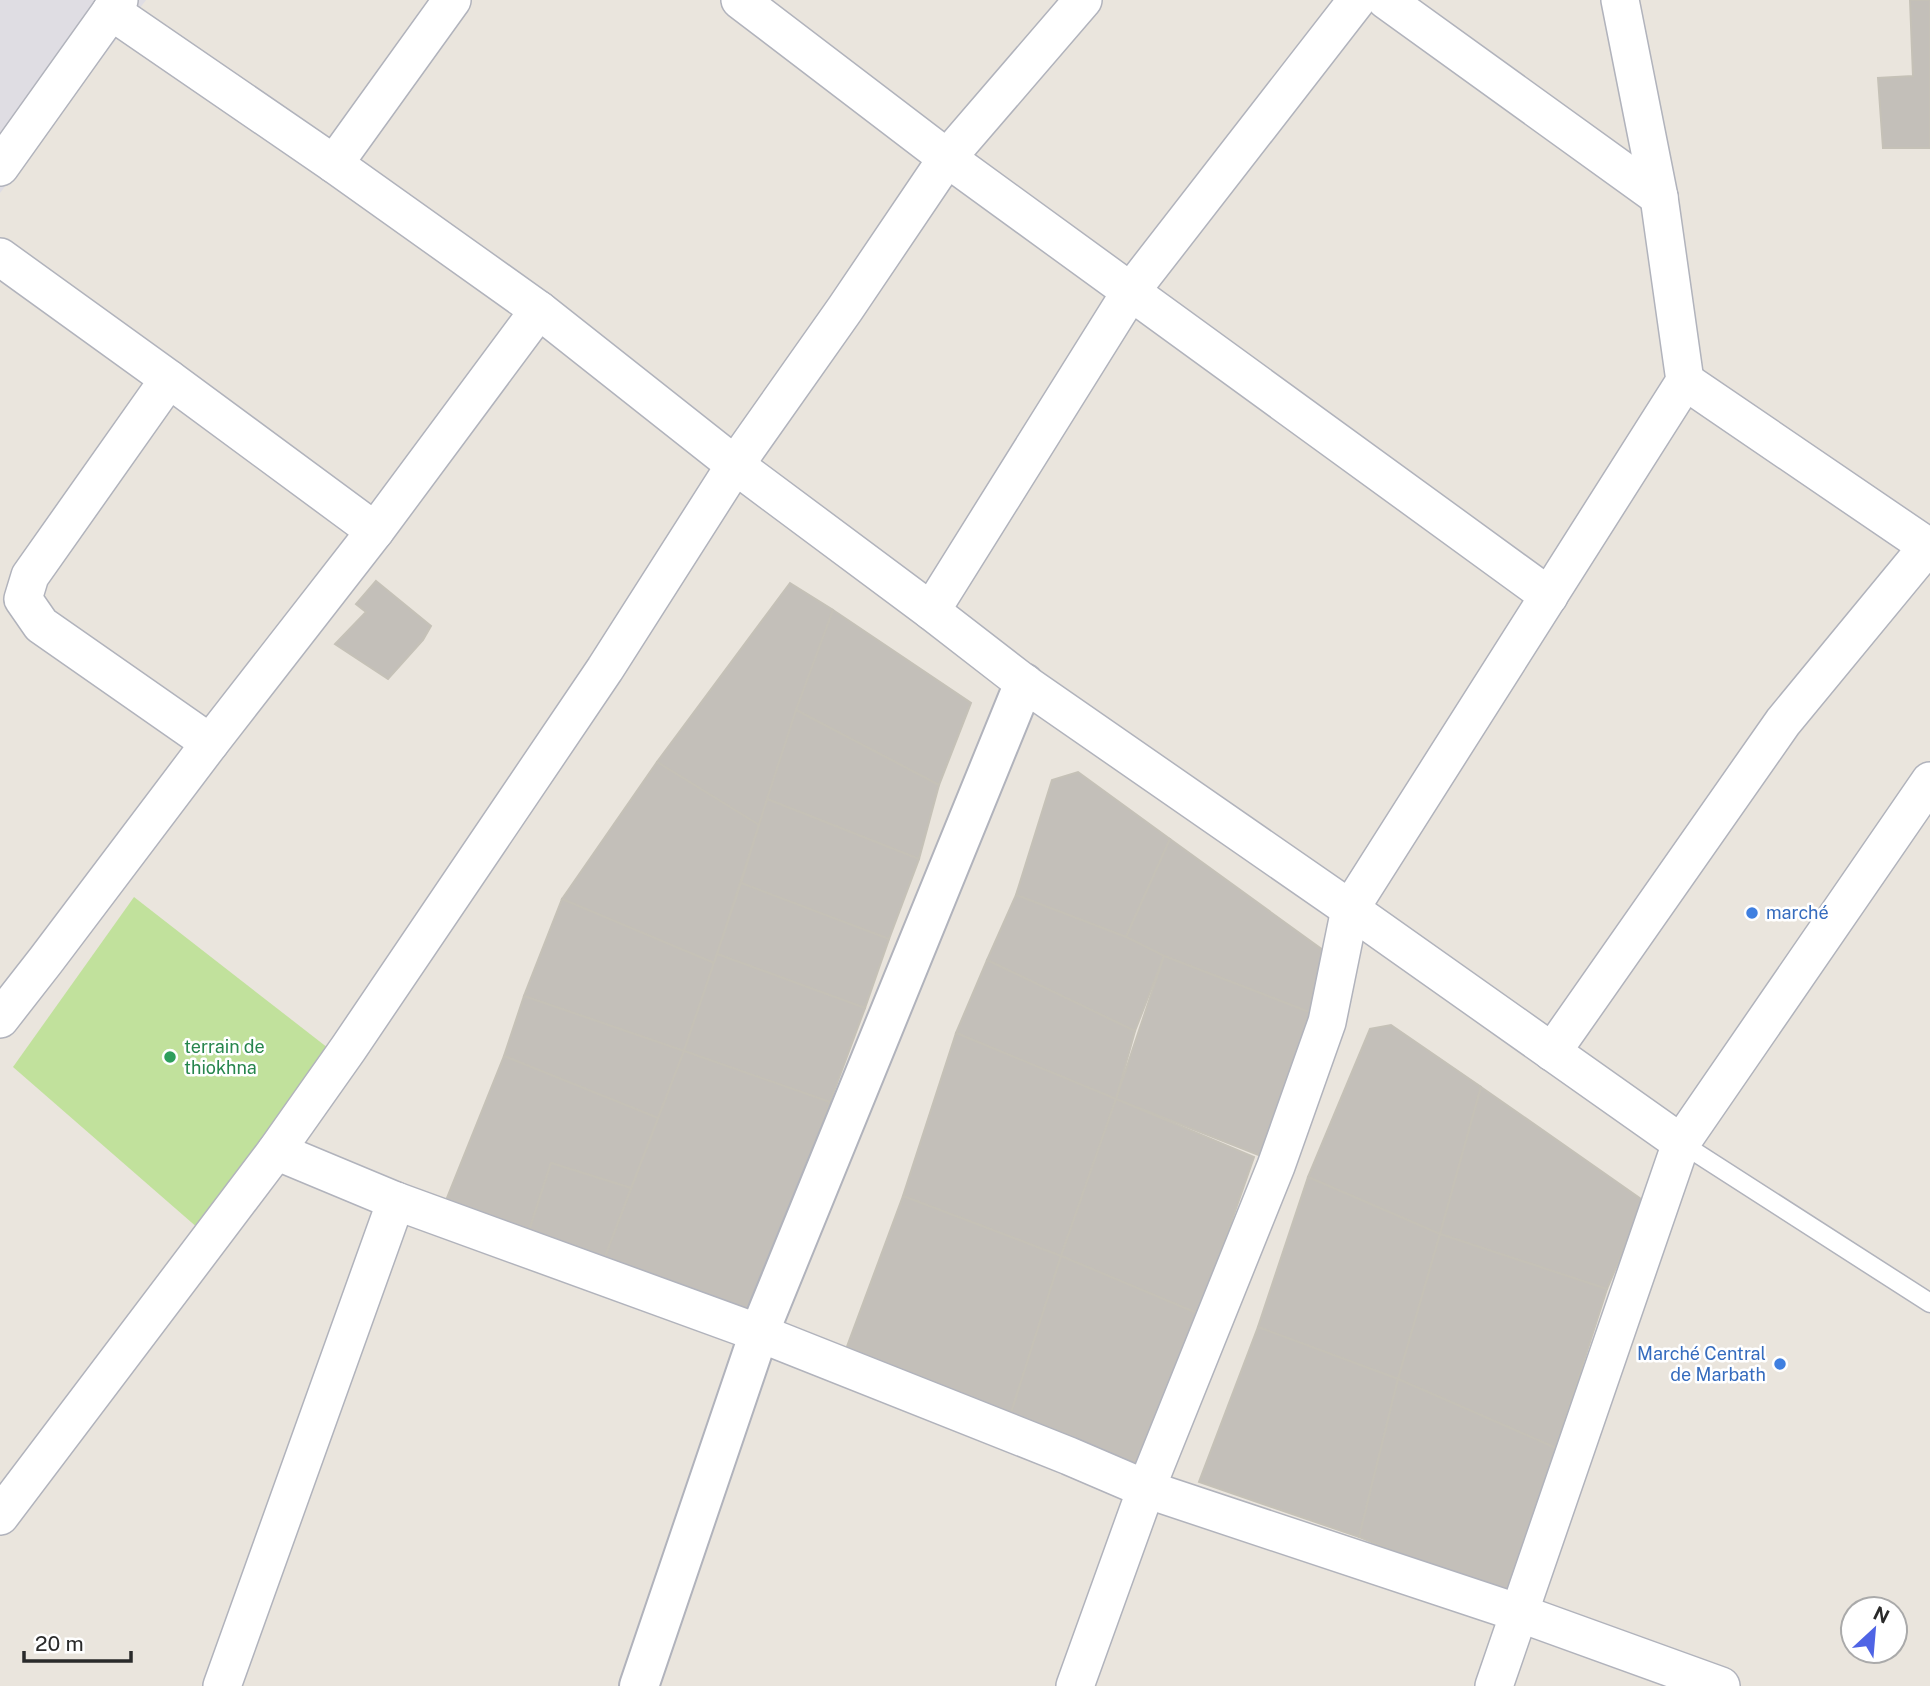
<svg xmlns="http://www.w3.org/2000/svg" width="1930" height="1686" font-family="'Public Sans',sans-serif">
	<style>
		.industrial { fill: #dfdde3 }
		.pitch { fill: #c1e19c }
		.building { fill: #c3bfb9; stroke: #c5c1b7; stroke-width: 2 }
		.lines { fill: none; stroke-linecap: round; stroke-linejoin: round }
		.lane-casing { stroke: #b1b3bc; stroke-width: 21 }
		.street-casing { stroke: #b1b3bc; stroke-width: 40 }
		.secondary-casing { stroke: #b1b3bc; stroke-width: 42 }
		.lane { stroke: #fff; stroke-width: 18 }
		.street { stroke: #fff; stroke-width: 37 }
		.secondary { stroke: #fff; stroke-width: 38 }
		.shop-dot { fill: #3f7fe0; stroke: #fff; stroke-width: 2.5 }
		.leisure-dot { fill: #2e9e5b; stroke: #fff; stroke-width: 2.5 }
		.labels { text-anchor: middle; stroke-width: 5; stroke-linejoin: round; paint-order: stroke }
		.shop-label { font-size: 18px; fill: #366cbe; stroke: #fff; text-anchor: start }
		.leisure-label { font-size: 18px; fill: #27864d; stroke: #fff; text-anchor: start }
	</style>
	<rect width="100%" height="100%" fill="#eae5dd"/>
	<polygon class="industrial" points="0,0 146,0 0,193"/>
	<polygon class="pitch" points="134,897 328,1048 199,1229 13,1067"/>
	<g class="building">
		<polygon points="1910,0 1930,0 1930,148 1883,148 1878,78 1913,76"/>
		<polygon points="376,581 431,626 423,640 388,679 335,644 366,612 356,604"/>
		<polygon points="790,583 833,610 759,825 657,762"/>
		<polygon points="833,610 971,703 939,785 796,710"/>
		<polygon points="796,710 939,785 919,859 767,799"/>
		<polygon points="657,762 759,825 714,963 562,899"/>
		<polygon points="1078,772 1170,839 1126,937 1016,895 1052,780"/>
		<polygon points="767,799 919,859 889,939 741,883"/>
		<polygon points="1170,839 1327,953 1317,1015 1164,956 1126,937"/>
		<polygon points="741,883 889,939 865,1008 717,954"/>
		<polygon points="1016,895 1126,937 1164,956 1135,1031 987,960"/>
		<polygon points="562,899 714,963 684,1051 524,996"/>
		<polygon points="717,954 865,1008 830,1102 684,1051"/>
		<polygon points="1164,956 1317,1015 1266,1158 1116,1099"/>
		<polygon points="987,960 1135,1031 1116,1099 956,1033"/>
		<polygon points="524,996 684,1051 658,1118 504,1056"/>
		<polygon points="1391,1025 1481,1087 1440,1234 1308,1177 1370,1029"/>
		<polygon points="956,1033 1116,1099 1061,1256 903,1196"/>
		<polygon points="684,1051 830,1102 749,1319 601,1267"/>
		<polygon points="504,1056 658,1118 631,1188 551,1163 527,1237 445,1203"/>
		<polygon points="1481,1087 1644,1201 1607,1289 1440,1234"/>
		<polygon points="1116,1099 1254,1157 1199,1314 1061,1256"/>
		<polygon points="551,1163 631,1188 601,1267 527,1237"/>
		<polygon points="1308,1177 1440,1234 1398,1379 1258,1327"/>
		<polygon points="903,1196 1061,1256 1010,1416 845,1352"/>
		<polygon points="1440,1234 1607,1289 1556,1448 1398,1379"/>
		<polygon points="1061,1256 1199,1314 1136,1475 1010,1416"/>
		<polygon points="1258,1327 1398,1379 1359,1537 1199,1482"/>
		<polygon points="1398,1379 1556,1448 1508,1598 1359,1537"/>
	</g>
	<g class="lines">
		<g class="lane-casing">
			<polyline id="lane" points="1681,1143 1930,1303"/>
		</g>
		<g class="street-casing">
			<g id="street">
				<polyline points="740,0 947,158 1549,596"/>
				<polyline points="1386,0 1659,197"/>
				<polyline points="111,11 334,164 539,310 735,465 931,611 1024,683 1350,909 1681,1143"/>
				<polyline points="334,164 452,0"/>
				<polyline points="0,167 119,0"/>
				<polyline points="0,257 169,379 375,531"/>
				<polyline points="169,379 30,576 23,599 41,625 210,743"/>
				<polyline points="1685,381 1930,548"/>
				<polyline points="931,611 1131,291 1357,0"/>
				<polyline points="0,1019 46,960 210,743 375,531 539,310"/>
				<polyline points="1552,1052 1783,722 1928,546"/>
				<polyline points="276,1151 396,1201 759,1333 1069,1456 1146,1489 1519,1613 1721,1686"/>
				<polyline points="0,1516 276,1151 348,1049 605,669 735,465 845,309 947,158 1083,0"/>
				<polyline points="222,1686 396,1201"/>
				<polyline points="1075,1686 1146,1489 1276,1166 1327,1022 1350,909 1685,381 1659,197 1620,0"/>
				<polyline points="1494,1686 1681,1143 1930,781"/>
			</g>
		</g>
		<g class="secondary-casing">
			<polyline id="secondary" points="639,1686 759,1333 1024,683"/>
		</g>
		<use href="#lane" class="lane"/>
		<use href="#street" class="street"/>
		<use href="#secondary" class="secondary"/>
	</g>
	<g class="shop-dot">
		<circle cx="1752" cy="913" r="7"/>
		<circle cx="1780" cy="1364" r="7"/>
	</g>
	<circle class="leisure-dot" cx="170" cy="1057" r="7"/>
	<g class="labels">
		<g class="shop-label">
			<text x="1766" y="919">marché</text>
			<text x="1766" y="1360" text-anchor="end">Marché Central<tspan x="1766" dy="21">de Marbath</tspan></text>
		</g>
		<g class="leisure-label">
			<text x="184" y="1053">terrain de<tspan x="184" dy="21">thiokhna</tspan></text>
		</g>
	</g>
	<g transform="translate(1874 1630) rotate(26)"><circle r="33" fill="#ffffff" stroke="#aaaaaa" stroke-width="2"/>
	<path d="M0-5L12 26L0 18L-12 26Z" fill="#4f64e5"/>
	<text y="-10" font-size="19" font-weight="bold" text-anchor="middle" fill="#2a2a2a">N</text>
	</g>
	<path d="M24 1651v10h107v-10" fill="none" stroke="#2a2a2a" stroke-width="3.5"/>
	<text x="35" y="1651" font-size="21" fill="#2a2a2a" stroke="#ffffff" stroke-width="5" paint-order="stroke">20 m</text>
</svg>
